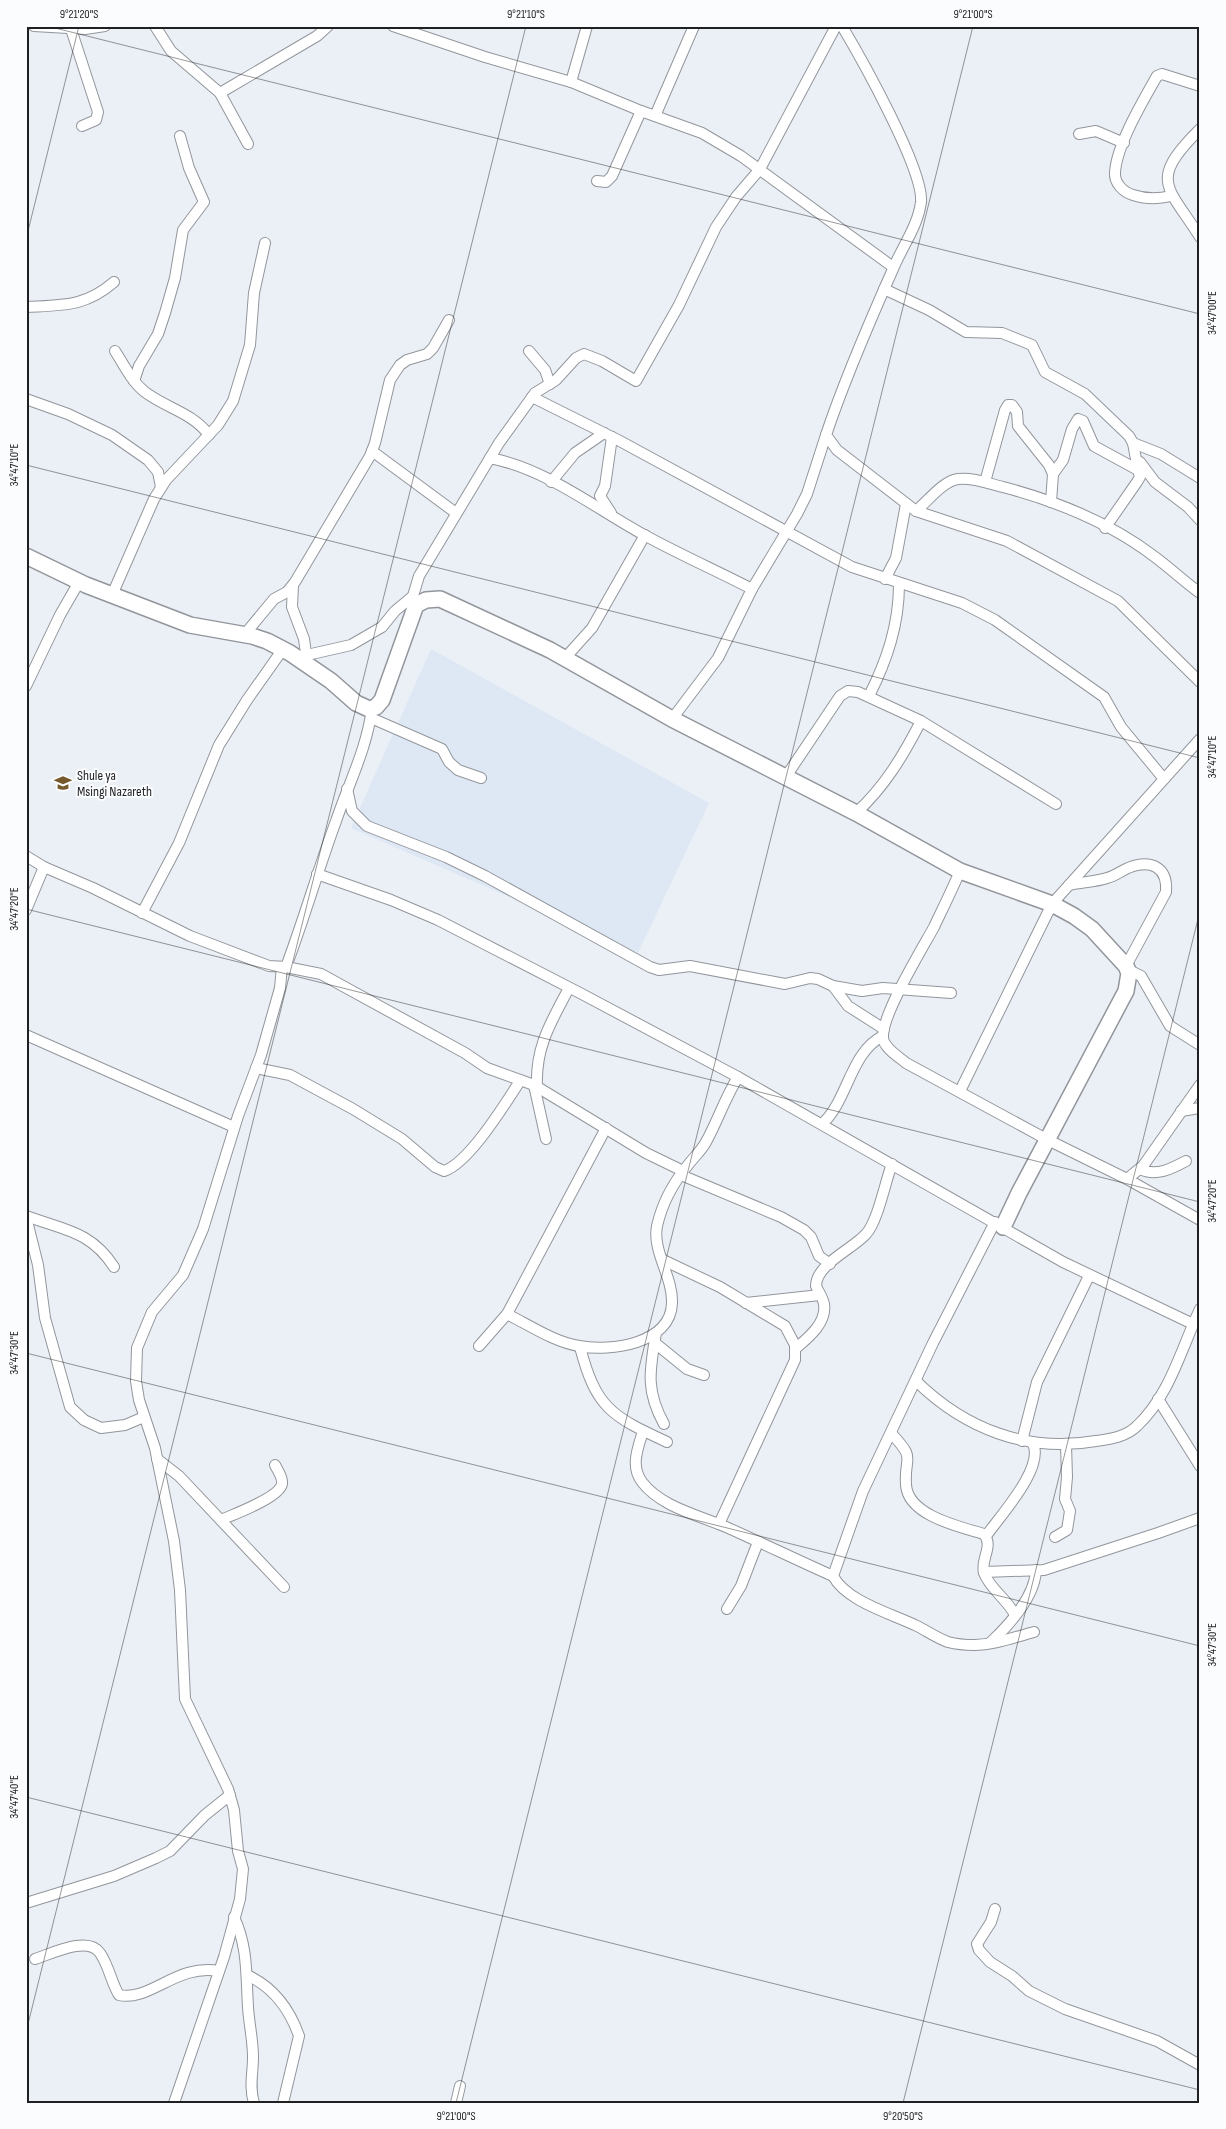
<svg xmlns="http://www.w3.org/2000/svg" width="1226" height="2129" font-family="'Sofia Sans Condensed',sans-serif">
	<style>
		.built { fill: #dee7f4 }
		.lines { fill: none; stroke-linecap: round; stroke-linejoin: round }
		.street-casing { stroke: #92969c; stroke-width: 12 }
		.secondary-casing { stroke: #92969c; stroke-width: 18 }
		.street { stroke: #fff; stroke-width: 10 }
		.secondary { stroke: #fff; stroke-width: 15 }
		.ticks { fill: none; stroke: #1e2022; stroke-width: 1; stroke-opacity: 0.45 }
		.labels { text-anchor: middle; stroke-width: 4; stroke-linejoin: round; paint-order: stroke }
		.poi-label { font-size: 14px; fill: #1e2022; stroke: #fbfcfe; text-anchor: start }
		.neatline { fill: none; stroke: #1e2022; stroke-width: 2 }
		.ticks-label { font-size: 12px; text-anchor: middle; fill: #1e2022 }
	</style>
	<rect width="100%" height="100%" fill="#ebf0f6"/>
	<polygon class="built" points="431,649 709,803 638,953 351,828"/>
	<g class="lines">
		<g class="street-casing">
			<g id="street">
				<polyline points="34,26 85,29 105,26"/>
				<polyline points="155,26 171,51 220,93 248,144"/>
				<polyline points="393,26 485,57 571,82 641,111 702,133 741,156 893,267"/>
				<path d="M842 26C861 58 924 170 921 202 918 226 902 247 893 269 869 323 845 378 826 435L837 450 916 511 1007 541 1118 601 1200 682"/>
				<polyline points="71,29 98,112 96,120 82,126"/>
				<polyline points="571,82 587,26"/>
				<polyline points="220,93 317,36 328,26"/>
				<polyline points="655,116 694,26"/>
				<path d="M1200 129C1148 181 1167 185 1200 237"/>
				<polyline points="1079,134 1096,131 1124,143"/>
				<polyline points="597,181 606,182 612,176 641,111"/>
				<path d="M1171 196C1159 199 1145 199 1133 195 1123 192 1114 183 1115 172 1117 144 1143 101 1157 76L1162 74 1200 86"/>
				<polyline points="884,289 929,310 966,332 1002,333 1032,345 1045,372 1085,394 1129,436 1133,443 1138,470"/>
				<path d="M26 307C63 305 85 307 114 282"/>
				<path d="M115 351C124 365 132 382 145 392 166 408 193 413 209 435"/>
				<polyline points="529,351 545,370 550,384"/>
				<polyline points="134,381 139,366 158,334 165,313 175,278 183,230 204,202 189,168 180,136"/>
				<polyline points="532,397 618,440 852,567 962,603 995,620 1104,697 1121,727 1164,779"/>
				<polyline points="26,399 68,414 112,435 148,460 158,472 161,487"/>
				<polyline points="1133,443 1161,454 1200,478"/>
				<polyline points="372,451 456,513"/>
				<path d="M490 458C547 469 596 509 646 536 681 555 717 571 752 589"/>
				<polyline points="1140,462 1155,482 1188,507 1200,520"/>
				<polyline points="1053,474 1063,460 1072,429 1078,419 1083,421 1094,446 1138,470 1140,477 1137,482 1105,528"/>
				<polyline points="551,482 575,453 604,433"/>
				<polyline points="985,482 1005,410 1008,405 1012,405 1017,412 1018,426 1049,465 1053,474 1051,502"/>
				<path d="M916 511C928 501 943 481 958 479 973 477 990 484 1003 487 1056 501 1112 524 1155 557 1171 569 1185 582 1200 593"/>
				<polyline points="611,513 600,496 605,486 612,437"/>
				<polyline points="885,579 896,558 906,504"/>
				<polyline points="293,585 292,607 304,639 307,661"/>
				<polyline points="112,595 154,499 166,480 218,425 233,401 250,345 254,293 265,243"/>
				<polyline points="412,610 413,596 419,576 499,443 535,393 556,380 576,358 584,354 602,361 636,381 679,305 716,227 736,197 760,169 836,26"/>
				<polyline points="245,634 274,599 287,592 295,582 370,456 375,443 390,380 400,365 407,360 427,354 433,348 449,320"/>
				<polyline points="307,655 351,645 382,627 395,611 413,596"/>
				<polyline points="565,658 592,628 645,535"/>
				<polyline points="26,686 60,615 79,582"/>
				<path d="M869 696C887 660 899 625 899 584"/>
				<polyline points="371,718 442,749 449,762 458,770 481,778"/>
				<polyline points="672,719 718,658 752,589 797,514 807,494 826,435"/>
				<polyline points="785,778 840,696 848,691 858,692 921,721 1056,804"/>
				<polyline points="347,789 352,811 367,826 446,857 485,876 650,967 659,970 690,966 785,984 810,978 818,979 833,986 848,1006 884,1029"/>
				<path d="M856 813C885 786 903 756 921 721"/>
				<path d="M26 856 44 867 93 888 190 936 269 966 286 967C304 919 318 870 336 821 349 783 367 748 372 708"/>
				<path d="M960 871C952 890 943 908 934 927 922 949 881 1016 883 1038 884 1048 899 1057 906 1063L1048 1140 1127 1179 1200 1220"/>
				<polyline points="317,874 391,900 438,920 580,993 738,1077 1063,1262 1193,1324"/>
				<path d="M1069 885C1082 882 1095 882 1107 878 1115 876 1121 871 1128 868 1151 859 1168 867 1166 892L1126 966"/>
				<polyline points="26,910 44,867"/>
				<polyline points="142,913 179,843 219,745 247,700 283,649"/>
				<polyline points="286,967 321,974 465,1053 487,1068 534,1085 646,1153 683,1171"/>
				<polyline points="1127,969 1141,976 1170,1026 1200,1045"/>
				<polyline points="833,986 862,991 883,988 951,993"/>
				<polyline points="26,1035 234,1127"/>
				<path d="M256 1068 290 1075 353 1109 402 1139 435 1167 444 1171C469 1163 505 1104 520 1081"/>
				<polyline points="534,1085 546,1139"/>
				<path d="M537 1088C535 1047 551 1022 569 988"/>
				<polyline points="960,1091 1052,904 1200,739"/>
				<polyline points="1181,1111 1200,1108"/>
				<path d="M822 1124C848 1101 850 1052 883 1036"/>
				<path d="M1140 1169C1156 1177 1171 1169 1186 1161"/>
				<polyline points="681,1175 781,1217 804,1230 811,1237 819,1256 830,1264"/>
				<polyline points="1127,1179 1143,1166 1200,1085"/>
				<path d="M26 1216C64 1230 91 1231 114 1267"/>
				<polyline points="26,1217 38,1265 45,1318 70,1407 84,1420 101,1428 125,1425 144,1417"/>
				<path d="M995 1222 933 1343 863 1491 833 1576C847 1602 893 1614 917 1626 927 1631 937 1638 948 1642 956 1644 966 1645 974 1645 994 1645 1015 1637 1034 1632"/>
				<polyline points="663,1260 720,1287 785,1326 795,1345 795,1360 719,1524"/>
				<polyline points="746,1303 820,1295"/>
				<path d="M507 1314C529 1325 554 1342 579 1346 610 1352 671 1344 672 1303 673 1277 652 1251 657 1226 662 1204 673 1183 688 1165 694 1157 701 1151 706 1142 718 1120 725 1098 738 1077"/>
				<path d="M656 1333C650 1369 645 1390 664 1424"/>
				<polyline points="655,1343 687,1369 704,1375"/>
				<polyline points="479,1346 507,1314 514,1301 606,1128"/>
				<path d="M580 1347C596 1408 611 1416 667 1442"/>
				<path d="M795 1349C808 1338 827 1323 824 1304 823 1298 818 1291 816 1286 816 1264 853 1249 866 1234 878 1221 885 1182 892 1164"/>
				<path d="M916 1381C965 1429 1027 1453 1096 1441 1110 1439 1126 1437 1137 1426 1170 1395 1181 1349 1200 1309"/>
				<polyline points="1158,1399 1200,1466"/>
				<path d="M643 1431C638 1448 630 1466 642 1482 661 1507 698 1515 726 1527 762 1543 797 1560 833 1576"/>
				<path d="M891 1433C917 1461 904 1454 906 1485 908 1516 961 1527 984 1534 994 1547 980 1559 984 1573 990 1589 1007 1599 1015 1615"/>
				<polyline points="1022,1441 1037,1382 1089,1276"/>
				<polyline points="157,1459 179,1476 284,1587"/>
				<path d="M221 1520C234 1514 279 1498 282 1484 283 1477 278 1471 275 1465"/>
				<path d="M986 1536C999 1517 1047 1466 1032 1442"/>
				<polyline points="1055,1537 1067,1530 1070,1511 1065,1499 1067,1477 1066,1445"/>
				<polyline points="984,1572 1044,1570 1158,1533 1200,1518"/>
				<polyline points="727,1609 741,1586 758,1542"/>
				<path d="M991 1642C1010 1624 1035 1597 1036 1570"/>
				<polyline points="26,1903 114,1876 156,1858 170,1851 205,1815 230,1795"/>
				<polyline points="995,1909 991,1922 977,1944 979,1950 990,1962 1012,1976 1029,1991 1065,2009 1157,2041 1200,2065"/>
				<path d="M234 1917C248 1947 246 1975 248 2007 249 2024 253 2040 253 2057 253 2073 249 2087 254 2103"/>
				<path d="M35 1959C51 1954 88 1935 100 1953 109 1966 111 1982 119 1995 150 2002 177 1963 219 1971"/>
				<path d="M247 1975C273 1987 290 2010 299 2036L283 2103"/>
				<polyline points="174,2103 224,1957 240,1899 243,1869 238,1851 234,1810 228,1789 185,1699 180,1590 174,1541 155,1448 139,1400 136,1381 137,1348 152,1312 183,1275 203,1229 238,1116 261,1055 280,988 282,967"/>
				<polyline points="456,2103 460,2086"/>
			</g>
		</g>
		<g class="secondary-casing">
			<polyline id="secondary" points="26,556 86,585 190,625 252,636 267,641 290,653 331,681 356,703 369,709 376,707 382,700 416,605 426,600 440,599 550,650 672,719 856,813 960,871 1052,904 1074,916 1092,929 1126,966 1129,973 1126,991 1019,1193 1003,1227"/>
		</g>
		<use href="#street" class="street"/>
		<use href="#secondary" class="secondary"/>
	</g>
	<path class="ticks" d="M47 26 1200 314M26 239 79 26M26 465 1200 758M26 909 1200 1202M26 1353 1200 1646M26 1797 1200 2090M26 2032 526 26M456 2103 973 26M903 2103 1200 911"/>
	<defs>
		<g id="school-bare" transform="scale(1.35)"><path d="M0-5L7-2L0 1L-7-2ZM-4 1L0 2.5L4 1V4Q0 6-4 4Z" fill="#75582b" stroke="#fbfcfe" stroke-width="2.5" paint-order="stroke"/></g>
	</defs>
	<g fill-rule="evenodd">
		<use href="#school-bare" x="63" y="783"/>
	</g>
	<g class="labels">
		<g class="poi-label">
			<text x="77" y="780">Shule ya<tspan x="77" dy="16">Msingi Nazareth</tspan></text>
		</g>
	</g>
	<rect width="1226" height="2129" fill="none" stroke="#fbfcfe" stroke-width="55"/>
	<rect x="28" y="28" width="1170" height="2074" class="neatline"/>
	<g class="ticks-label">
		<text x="79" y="18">9°21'20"S</text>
		<text x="526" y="18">9°21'10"S</text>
		<text x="973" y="18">9°21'00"S</text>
		<text transform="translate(1212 313) rotate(-90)" y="4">34°47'00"E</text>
		<text transform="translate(14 465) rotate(-90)" y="4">34°47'10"E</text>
		<text transform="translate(1212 757) rotate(-90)" y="4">34°47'10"E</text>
		<text transform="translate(14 909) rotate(-90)" y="4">34°47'20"E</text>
		<text transform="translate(1212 1201) rotate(-90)" y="4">34°47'20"E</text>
		<text transform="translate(14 1353) rotate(-90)" y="4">34°47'30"E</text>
		<text transform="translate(1212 1645) rotate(-90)" y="4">34°47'30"E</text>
		<text transform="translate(14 1797) rotate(-90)" y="4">34°47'40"E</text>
		<text x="456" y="2120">9°21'00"S</text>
		<text x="903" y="2120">9°20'50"S</text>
	</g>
</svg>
